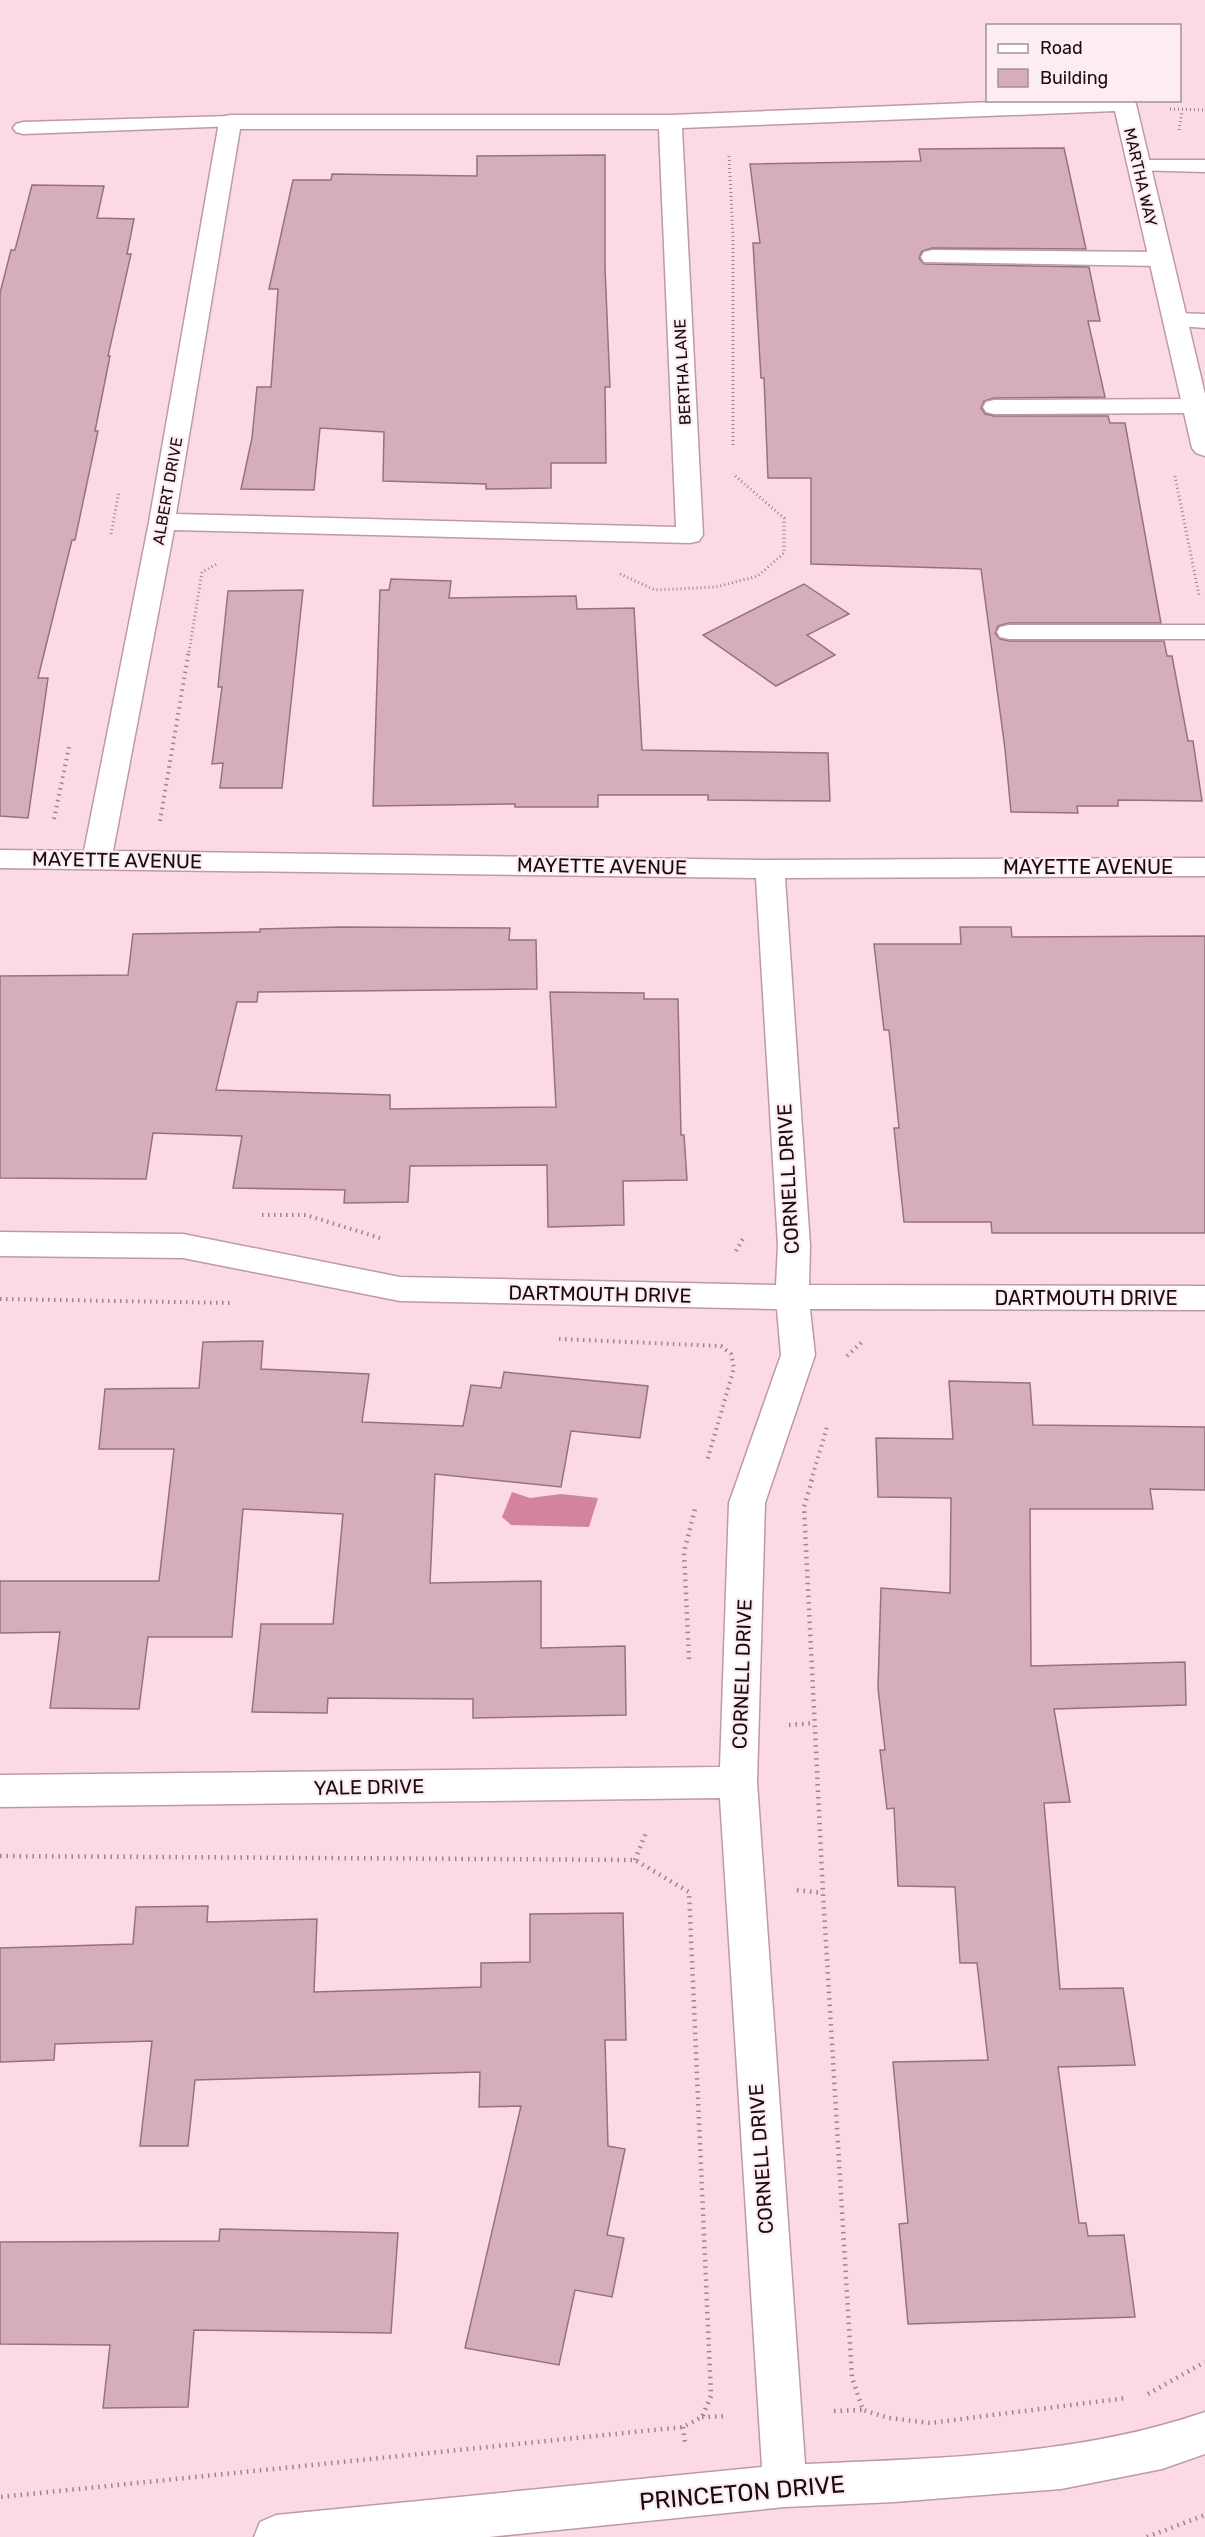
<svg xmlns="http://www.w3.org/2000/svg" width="1205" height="2537" font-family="Rubik,sans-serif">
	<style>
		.water { fill: #d382a0 }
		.building { fill: #d6aebb; stroke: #96727e; stroke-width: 1.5 }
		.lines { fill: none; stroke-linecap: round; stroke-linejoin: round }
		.lane-casing { stroke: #bf99a6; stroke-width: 3 }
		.street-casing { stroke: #bf99a6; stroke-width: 3 }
		.path-far2 { stroke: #9d848c; stroke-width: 3; stroke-dasharray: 1 3; stroke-linecap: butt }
		.path-far1 { stroke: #9d848c; stroke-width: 4; stroke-dasharray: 1.5 4.5; stroke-linecap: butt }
		.path { stroke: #9d848c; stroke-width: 4.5; stroke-dasharray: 1.5 5; stroke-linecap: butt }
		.lane { fill: #fff; fill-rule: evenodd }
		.street { fill: #fff; fill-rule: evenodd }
		.labels { text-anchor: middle; stroke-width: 4.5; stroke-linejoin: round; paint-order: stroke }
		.far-street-label { font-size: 16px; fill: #190b10; stroke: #fdedf2 }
		.street-label { font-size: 20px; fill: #190b10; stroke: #fdedf2 }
		.near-street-label { font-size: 24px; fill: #190b10; stroke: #fdedf2 }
	</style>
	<rect width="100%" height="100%" fill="#fbdae5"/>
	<polygon class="water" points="512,1492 530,1498 561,1494 598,1498 589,1527 511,1525 502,1517"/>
	<g class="building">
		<polygon points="1064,148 1086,249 932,248 922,251 919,258 924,264 1089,267 1100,321 1088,321 1105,397 994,398 984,401 981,408 985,414 994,416 1108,416 1110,423 1125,423 1161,623 1009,623 998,626 995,633 1000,639 1009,641 1164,641 1167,656 1172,656 1188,741 1193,741 1202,801 1118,800 1118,806 1077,806 1078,813 1011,812 1005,749 981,569 811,564 811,478 768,478 764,378 761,378 753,243 760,243 750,164 921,161 919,149"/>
		<polygon points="605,155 605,268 610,387 605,387 606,463 551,463 551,488 486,489 486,484 383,481 384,432 320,428 314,490 241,489 252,438 257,387 271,387 278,289 269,289 293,180 331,180 332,174 477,176 477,156"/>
		<polygon points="32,185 104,186 97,218 134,219 127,254 131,254 108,356 110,356 95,431 98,431 75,540 72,540 38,678 48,678 28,818 0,816 0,293 11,250 15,250"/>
		<polygon points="391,579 451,581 449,598 576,596 577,609 634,608 642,750 828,753 830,801 708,800 708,795 598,795 598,807 515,807 515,804 373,806 380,590 389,590"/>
		<polygon points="804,584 849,614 807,635 835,655 776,686 703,635"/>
		<polygon points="303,590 282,788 220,788 223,763 212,764 222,687 218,687 228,591"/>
		<polygon points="341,927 510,928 509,940 536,940 537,989 258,992 257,1002 237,1002 216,1090 390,1095 390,1109 556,1107 550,992 644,993 644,999 678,999 681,1135 684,1135 687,1180 623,1181 624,1225 548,1227 547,1165 410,1166 408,1202 344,1203 345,1190 233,1188 242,1136 153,1133 146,1179 0,1178 0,976 128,975 133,934 260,932 260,929"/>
		<polygon points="960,927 1011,927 1012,937 1205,936 1205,1233 992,1233 991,1222 904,1222 894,1128 899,1128 889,1030 884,1030 874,944 961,944"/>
		<polygon points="263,1341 261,1369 369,1374 362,1422 463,1426 471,1385 501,1388 504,1372 648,1386 640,1438 571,1431 561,1487 435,1474 430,1583 541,1581 541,1648 625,1646 626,1715 473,1718 473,1699 328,1698 327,1713 252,1712 261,1624 333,1624 343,1514 243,1509 232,1637 148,1637 139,1709 50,1708 60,1632 0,1633 0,1581 159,1581 174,1449 99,1449 105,1389 199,1388 203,1342"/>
		<polygon points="949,1381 1030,1383 1033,1425 1205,1427 1205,1490 1150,1489 1153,1509 1030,1509 1031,1666 1185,1662 1186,1705 1054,1709 1070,1802 1044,1803 1060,1989 1123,1988 1135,2065 1058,2067 1079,2223 1086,2223 1088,2236 1124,2235 1135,2317 908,2324 899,2224 908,2223 893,2062 988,2060 977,1963 960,1963 955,1887 898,1886 894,1808 887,1809 880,1750 885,1750 878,1688 881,1588 950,1593 951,1498 878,1497 876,1438 953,1439"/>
		<polygon points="208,1906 207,1922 317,1919 314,1992 481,1987 481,1963 530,1962 530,1914 623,1913 626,2040 605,2040 608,2146 625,2149 607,2235 624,2238 612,2297 575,2290 559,2365 465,2348 521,2106 479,2107 480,2072 195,2080 188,2146 140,2146 152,2041 55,2044 54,2060 0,2062 0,1948 133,1944 136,1907"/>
		<polygon points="220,2229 398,2233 391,2333 194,2330 188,2407 103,2408 110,2345 0,2344 0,2242 219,2241"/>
	</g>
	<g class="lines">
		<g class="lane-casing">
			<g id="lane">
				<polygon points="230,116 237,118 240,122 237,126 23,134 16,132 13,128 16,124 23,122"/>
				<polygon points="1139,160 1205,160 1205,172 1132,170 1129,166 1132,162"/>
				<polygon points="932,250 1159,252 1167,254 1170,259 1167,264 1159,266 924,262 921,257 924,252"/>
				<polygon points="1175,313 1205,314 1205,328 1167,325 1164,320 1167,315"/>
				<polygon points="1193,399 1201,401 1204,406 1201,411 1193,413 994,414 986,412 983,407 986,402 994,400"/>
				<polygon points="1009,625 1205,625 1205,639 1009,639 1000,637 997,632 1000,627"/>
			</g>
		</g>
		<g class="street-casing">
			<path id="street" d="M1043 100H1134L1136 104 1205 394V456L1196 453 1192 448 1115 111 682 128 703 535 699 541 690 543 174 530 113 851 770 860 1205 858V876L785 878 810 1245 809 1285 1205 1286V1310L810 1309 815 1355 765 1503 757 1782 805 2464C939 2458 1078 2456 1205 2412V2454L1162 2469 1061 2489 894 2502 785 2507 489 2537H254L260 2522 276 2515 762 2467 720 1798 0 1807V1775L720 1767 729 1503 781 1355 777 1309 400 1301 183 1258 0 1256V1232L183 1234 400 1277 776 1285 778 1245 756 878 0 868V850L84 851 149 522 219 122 222 117 230 115H670ZM240 129H659L676 527 176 514Z"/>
		</g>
		<g class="path-far2">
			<polyline points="1170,109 1205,110"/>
			<polyline points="1179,130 1182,111"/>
			<polyline points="729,156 733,237 733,446"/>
			<polyline points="1175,476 1199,595"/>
			<polyline points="111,534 119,491"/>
			<polyline points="620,574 655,590 716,587 758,576 784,553 784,518 733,474"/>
			<polyline points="189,652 202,572 217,564"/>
		</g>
		<g class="path-far1">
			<polyline points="54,819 69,747"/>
			<polyline points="160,821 189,650"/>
			<polyline points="262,1215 306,1215 380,1238"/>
			<polyline points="736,1251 744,1237"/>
			<polyline points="0,1299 233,1303"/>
			<polyline points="559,1339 721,1346 731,1354 734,1368 707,1461"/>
			<polyline points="847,1356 863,1341"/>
			<polyline points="811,1481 828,1424"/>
		</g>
		<g class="path">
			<polyline points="812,1480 804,1507 823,1893 852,2378 863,2410 889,2418 930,2423 1126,2398"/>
			<polyline points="689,1659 684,1552 695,1509"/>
			<polyline points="789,1725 814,1723"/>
			<polyline points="0,1856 635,1860 689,1892 711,2396 702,2417 683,2427 0,2497"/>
			<polyline points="635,1860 647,1830"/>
			<polyline points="797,1890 823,1893"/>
			<polyline points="1148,2394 1205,2362"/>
			<polyline points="834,2411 863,2410"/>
			<polyline points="702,2417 728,2416"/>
			<polyline points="683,2427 685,2444"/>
			<polyline points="1147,2537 1205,2515"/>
		</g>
		<use href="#lane" class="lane"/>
		<use href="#street" class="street"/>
	</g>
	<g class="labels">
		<g class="far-street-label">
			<text transform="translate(1141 177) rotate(77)" y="6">MARTHA WAY</text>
			<text transform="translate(682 372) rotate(-93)" y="6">BERTHA LANE</text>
			<text transform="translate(167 491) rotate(-80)" y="6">ALBERT DRIVE</text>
		</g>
		<g class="street-label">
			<text transform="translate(117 860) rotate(1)" y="7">MAYETTE AVENUE</text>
			<text transform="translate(602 866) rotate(1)" y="7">MAYETTE AVENUE</text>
			<text x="1088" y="874">MAYETTE AVENUE</text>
			<text transform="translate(788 1179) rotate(-93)" y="7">CORNELL DRIVE</text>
			<text transform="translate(600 1294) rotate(1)" y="7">DARTMOUTH DRIVE</text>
			<text x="1086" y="1305">DARTMOUTH DRIVE</text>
			<text transform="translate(742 1674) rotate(-88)" y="7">CORNELL DRIVE</text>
			<text transform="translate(369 1787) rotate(-1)" y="7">YALE DRIVE</text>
			<text transform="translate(761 2159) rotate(-94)" y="7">CORNELL DRIVE</text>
		</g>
		<g class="near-street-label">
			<text transform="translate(742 2493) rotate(-5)" y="8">PRINCETON DRIVE</text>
		</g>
	</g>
	<rect x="986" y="24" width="195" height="78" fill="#fdedf2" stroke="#a29398" stroke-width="1.5"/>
	<rect x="998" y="44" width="30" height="9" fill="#ffffff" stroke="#a29398" stroke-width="1.5"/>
	<text x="1040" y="54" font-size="18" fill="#190b10">Road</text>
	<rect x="998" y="69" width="30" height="18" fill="#d6aebb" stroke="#a29398" stroke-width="1.5"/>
	<text x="1040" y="84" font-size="18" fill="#190b10">Building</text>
</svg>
